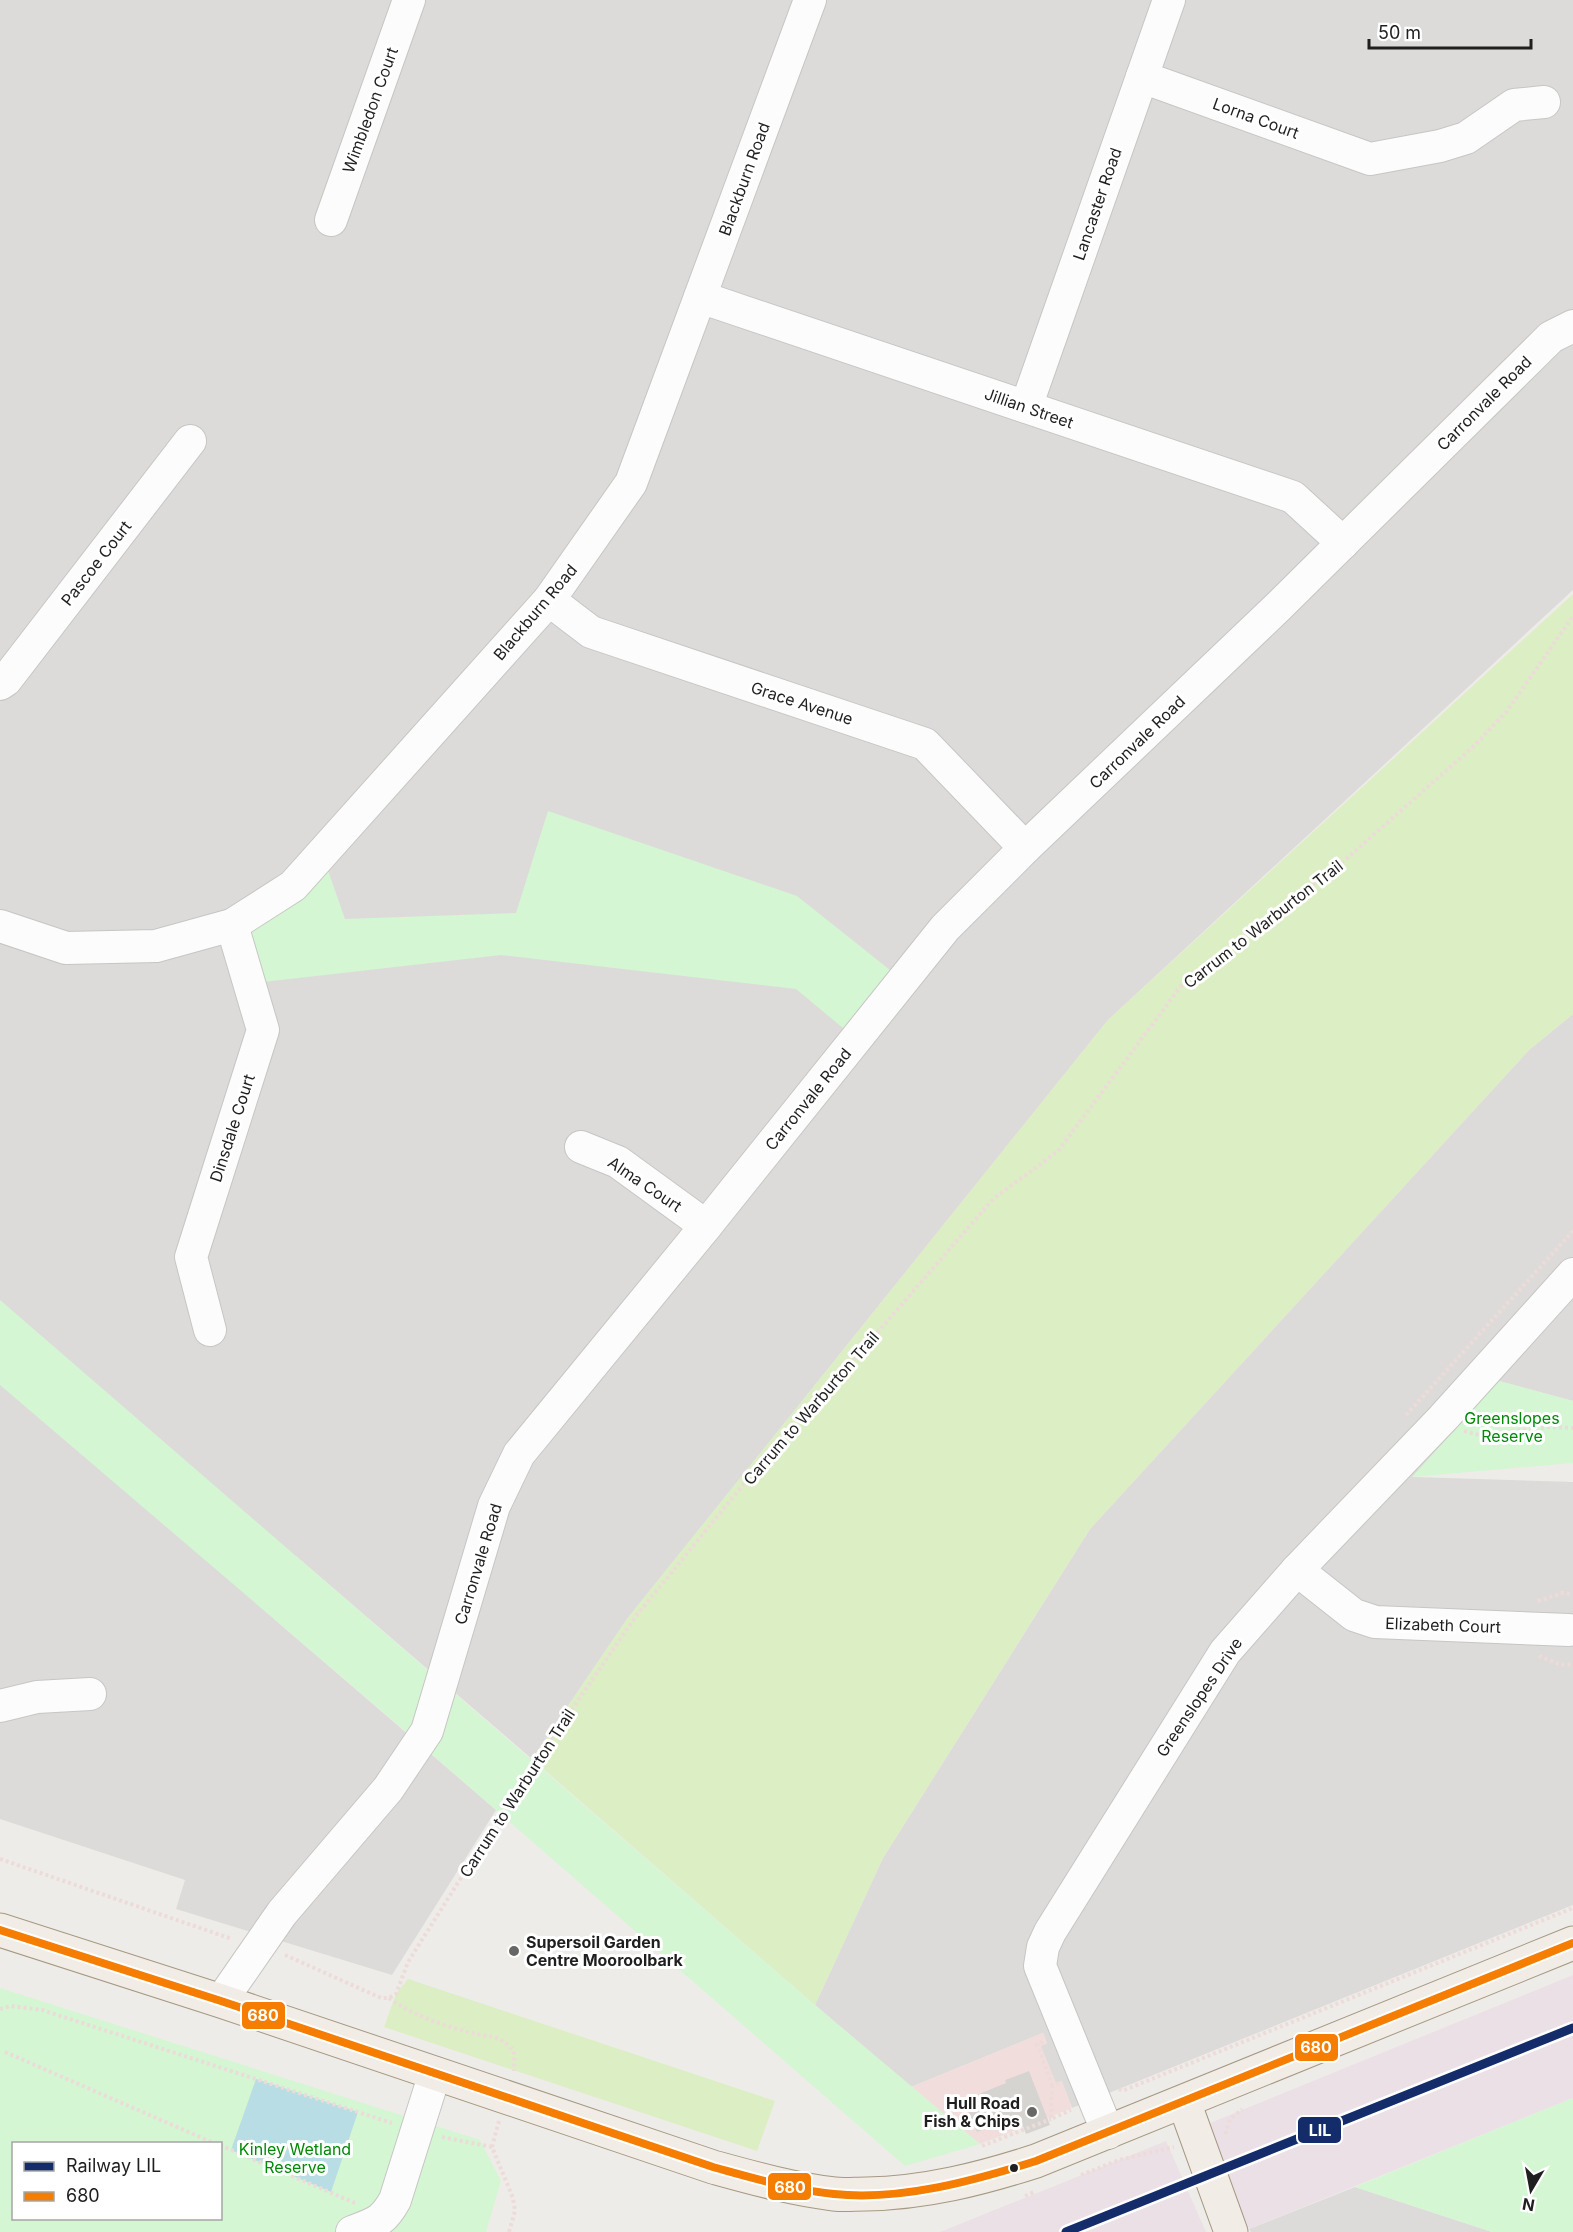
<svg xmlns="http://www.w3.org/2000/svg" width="1573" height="2232" font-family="Inter,sans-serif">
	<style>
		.residential { fill: #dddbd9 }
		.commercial { fill: #f1dedc }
		.industrial { fill: #ece0e7 }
		.religious { fill: #dcdbd9 }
		.grass { fill: #dceec4 }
		.park { fill: #d4f6d3; fill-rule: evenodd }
		.water { fill: #b8dde4 }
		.pier { fill: #dddcdb }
		.building { fill: #d6d4d0 }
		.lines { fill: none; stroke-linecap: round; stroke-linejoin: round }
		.minor-casing { stroke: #c6c6c4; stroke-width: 34 }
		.major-casing { stroke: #a59984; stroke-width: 35 }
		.path { stroke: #ecdbd9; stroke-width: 4; stroke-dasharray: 3 3; stroke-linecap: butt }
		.minor { stroke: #fcfcfc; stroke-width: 32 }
		.major { stroke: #f1ece5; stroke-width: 33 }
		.bus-1-casing { stroke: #fff; stroke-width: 12 }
		.bus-1 { stroke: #f47d02; stroke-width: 8 }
		.rail-1-casing { stroke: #fff; stroke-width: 14 }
		.rail-1 { stroke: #152c6b; stroke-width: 9 }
		.poi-dot { fill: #676765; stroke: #fff; stroke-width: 2 }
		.bus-dot { fill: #1f1f1f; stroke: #fff; stroke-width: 2 }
		.labels { text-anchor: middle; stroke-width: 6; stroke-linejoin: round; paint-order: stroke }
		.street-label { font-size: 16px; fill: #1f1f1f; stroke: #fff }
		.park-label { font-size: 16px; fill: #018908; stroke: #fff }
		.poi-label { font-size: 16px; font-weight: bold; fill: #1f1f1f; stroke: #fff; text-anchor: start }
		.line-badge { stroke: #fff; stroke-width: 2 }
		.badge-label { font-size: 16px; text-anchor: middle; font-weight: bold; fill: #fff }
	</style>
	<rect width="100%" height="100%" fill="#eeece8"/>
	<g class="residential">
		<polygon points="0,0 1573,0 1573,590 1108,1020 627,1619 532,1759 296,1556 274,1619 496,1810 392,1975 176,1909 185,1880 0,1819"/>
		<polygon points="1573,1014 1573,1401 1499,1381 1413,1477 1573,1482 1573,1905 1072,2108 1043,2033 911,2087 815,2005 883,1858 1090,1529 1529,1050"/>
		<polygon points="1355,2187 1492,2232 1251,2232 1249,2229"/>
	</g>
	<polygon class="commercial" points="1043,2033 1072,2108 980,2144 911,2087"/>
	<g class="industrial">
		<polygon points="1573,1975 1573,2098 1249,2229 1205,2125"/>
		<polygon points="1166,2141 1206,2232 940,2232"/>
	</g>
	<polygon class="religious" points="1056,2040 1071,2077 1056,2083 1041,2046"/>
	<g class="grass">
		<polygon points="1573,594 1573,1014 1529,1050 1090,1529 883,1858 815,2005 532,1759 627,1619 1108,1020"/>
		<polygon points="408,1979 775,2101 757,2151 384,2027 396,1994"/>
	</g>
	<g class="park">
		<polygon points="548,811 797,896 895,974 849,1033 796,989 501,955 254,983 236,926 325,862 345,919 516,913"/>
		<polygon points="0,1300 815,2005 980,2144 905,2166 404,1730 0,1385"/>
		<polygon points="1499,1381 1573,1401 1573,1463 1412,1477"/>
		<path d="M0 1988 480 2140 501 2181 486 2232H0ZM14 2144H220V2218H14Z"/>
		<polygon points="1573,2098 1573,2232 1492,2232 1355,2187"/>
	</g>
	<polygon class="water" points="256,2079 358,2112 331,2192 231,2150"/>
	<polygon class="pier" points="1239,2157 1243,2168 1187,2191 1183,2180"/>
	<polygon class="building" points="1029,2071 1050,2125 1026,2134 1019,2115 977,2132 964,2100 1006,2083 1005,2080"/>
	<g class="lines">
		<g class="minor-casing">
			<g id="minor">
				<polyline points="1142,77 1370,159 1440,146 1466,138 1514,105 1544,102"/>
				<polyline points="331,220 409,0"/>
				<polyline points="700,297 1293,497 1343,543"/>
				<polyline points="1026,407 1169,0"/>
				<polyline points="549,600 591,632 925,744 1025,848"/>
				<polyline points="0,684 6,680 190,441"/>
				<polyline points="0,926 66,948 156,946 232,925 293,886 549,600 631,483 810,0"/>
				<polyline points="581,1147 618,1162 706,1226"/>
				<polyline points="210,1330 191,1257 263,1030 232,925"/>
				<polyline points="1297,1570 1354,1615 1375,1622 1569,1630"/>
				<polyline points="0,1706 37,1697 90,1694"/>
				<polyline points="221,2001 282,1913 388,1789 427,1731 494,1506 519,1454 706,1226 945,928 1025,848 1279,606 1551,337 1573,326"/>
				<polyline points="1108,2133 1040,1966 1043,1947 1050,1932 1225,1652 1297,1570 1443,1418 1573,1274"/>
				<path d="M352 2232C375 2223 383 2222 395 2200L435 2073"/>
			</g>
		</g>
		<g class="major-casing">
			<g id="major">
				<path d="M0 1930 221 2001 713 2167C753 2178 792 2189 834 2194 844 2195 855 2194 866 2194 925 2193 980 2179 1036 2161L1573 1943"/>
				<polyline points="1184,2102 1231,2232"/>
			</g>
		</g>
		<g class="path">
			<polyline points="1406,1415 1573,1231"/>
			<polyline points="1464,1431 1479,1435 1548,1427 1573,1428"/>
			<polyline points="1538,1601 1563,1593 1573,1594"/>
			<polyline points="1539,1656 1559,1664 1573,1665"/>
			<polyline points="0,1859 232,1939"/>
			<polyline points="285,1955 381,1998 389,1998 396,1994 408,1962 517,1789 636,1616 792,1425 858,1355 993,1199 1058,1151 1184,982 1345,860 1474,746 1507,711 1573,616"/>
			<path d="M389 1998C412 2015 444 2026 472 2033 492 2038 498 2034 514 2051V2071"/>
			<polyline points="0,2009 11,2006 42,2010 392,2123"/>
			<polyline points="1043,2042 1037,2044 1052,2085 1061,2083"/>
			<polyline points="5,2052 216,2144"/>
			<polyline points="1052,2085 1051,2119 1071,2110"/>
			<polyline points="1119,2089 1122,2091 1573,1908"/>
			<polyline points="499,2121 492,2147 513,2198 515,2211 509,2232"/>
			<polyline points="1225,2134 1230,2120 1242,2109"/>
			<polyline points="442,2137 492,2147"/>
			<polyline points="220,2145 355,2203"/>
			<polyline points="982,2146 1051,2119"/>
			<polyline points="1081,2175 1119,2160 1174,2147"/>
			<polyline points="1025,2196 1034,2192"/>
		</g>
		<use href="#minor" class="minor"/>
		<use href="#major" class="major"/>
		<g class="bus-1-casing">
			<path id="bus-1" d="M0 1930 221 2001 713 2167C753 2178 793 2190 834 2194 900 2201 973 2181 1036 2161L1573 1943"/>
		</g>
		<use href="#bus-1" class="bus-1"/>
		<g class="rail-1-casing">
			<polyline id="rail-1" points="1066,2232 1573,2028"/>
		</g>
		<use href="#rail-1" class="rail-1"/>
	</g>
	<g class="poi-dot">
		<circle cx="514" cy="1951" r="6"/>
		<circle cx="1032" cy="2112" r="6"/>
	</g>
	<circle class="bus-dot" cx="1014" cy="2168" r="5"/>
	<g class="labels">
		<g class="street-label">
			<text transform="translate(370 110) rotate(-70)" y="6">Wimbledon Court</text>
			<text transform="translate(1256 118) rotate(20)" y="6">Lorna Court</text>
			<text transform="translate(744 179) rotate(-70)" y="6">Blackburn Road</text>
			<text transform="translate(1097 204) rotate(-71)" y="6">Lancaster Road</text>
			<text transform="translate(1484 403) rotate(-45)" y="6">Carronvale Road</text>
			<text transform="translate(1029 408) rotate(19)" y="6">Jillian Street</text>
			<text transform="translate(96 563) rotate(-52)" y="6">Pascoe Court</text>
			<text transform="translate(535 612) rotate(-50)" y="6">Blackburn Road</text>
			<text transform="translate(802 703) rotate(18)" y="6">Grace Avenue</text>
			<text transform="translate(1137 742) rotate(-44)" y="6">Carronvale Road</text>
			<text transform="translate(1263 924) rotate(-38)" y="6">Carrum to Warburton Trail</text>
			<text transform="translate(808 1099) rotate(-51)" y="6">Carronvale Road</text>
			<text transform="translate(232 1128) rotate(-72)" y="6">Dinsdale Court</text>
			<text transform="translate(645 1184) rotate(34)" y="6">Alma Court</text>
			<text transform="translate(811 1408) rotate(-49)" y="6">Carrum to Warburton Trail</text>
			<text transform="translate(478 1564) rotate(-73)" y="6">Carronvale Road</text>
			<text transform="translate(1443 1625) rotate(2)" y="6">Elizabeth Court</text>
			<text transform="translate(1199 1697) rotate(-56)" y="6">Greenslopes Drive</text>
			<text transform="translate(517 1793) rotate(-57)" y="6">Carrum to Warburton Trail</text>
		</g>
		<g class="park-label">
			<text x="1512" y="1424">Greenslopes<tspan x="1512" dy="18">Reserve</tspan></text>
			<text x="295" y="2155">Kinley Wetland<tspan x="295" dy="18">Reserve</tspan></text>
		</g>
		<g class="poi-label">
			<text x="526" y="1948">Supersoil Garden<tspan x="526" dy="18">Centre Mooroolbark</tspan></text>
			<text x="1020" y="2109" text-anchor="end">Hull Road<tspan x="1020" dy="18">Fish &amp; Chips</tspan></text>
		</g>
	</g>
	<g class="line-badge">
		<rect x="241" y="2001" width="45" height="29" rx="6" fill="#f47d02"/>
		<rect x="1294" y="2033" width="45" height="29" rx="6" fill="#f47d02"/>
		<rect x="1297" y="2116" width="45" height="28" rx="6" fill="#152c6b"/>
		<rect x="767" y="2172" width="45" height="29" rx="6" fill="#f47d02"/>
	</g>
	<g class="badge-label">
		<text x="263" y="2021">680</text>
		<text x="1316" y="2053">680</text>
		<text x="1320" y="2136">LIL</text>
		<text x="790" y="2193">680</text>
	</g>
	<rect x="12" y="2142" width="210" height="78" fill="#ffffff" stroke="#a5a5a5" stroke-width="1.5"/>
	<rect x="24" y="2162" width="30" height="9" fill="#152c6b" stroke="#a5a5a5" stroke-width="1.5"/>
	<text x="66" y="2172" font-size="18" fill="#1f1f1f">Railway LIL</text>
	<rect x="24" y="2192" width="30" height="9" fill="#f47d02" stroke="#a5a5a5" stroke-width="1.5"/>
	<text x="66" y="2202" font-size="18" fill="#1f1f1f">680</text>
	<g transform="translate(1531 2190) rotate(190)" stroke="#ffffff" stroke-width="4.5" paint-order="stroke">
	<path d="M0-4.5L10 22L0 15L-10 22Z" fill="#1f1f1f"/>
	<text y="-9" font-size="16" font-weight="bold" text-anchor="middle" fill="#1f1f1f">N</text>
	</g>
	<path d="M1369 39v9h162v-9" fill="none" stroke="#1f1f1f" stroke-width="3"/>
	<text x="1378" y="39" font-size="18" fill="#1f1f1f" stroke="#ffffff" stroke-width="4.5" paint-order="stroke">50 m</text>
</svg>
